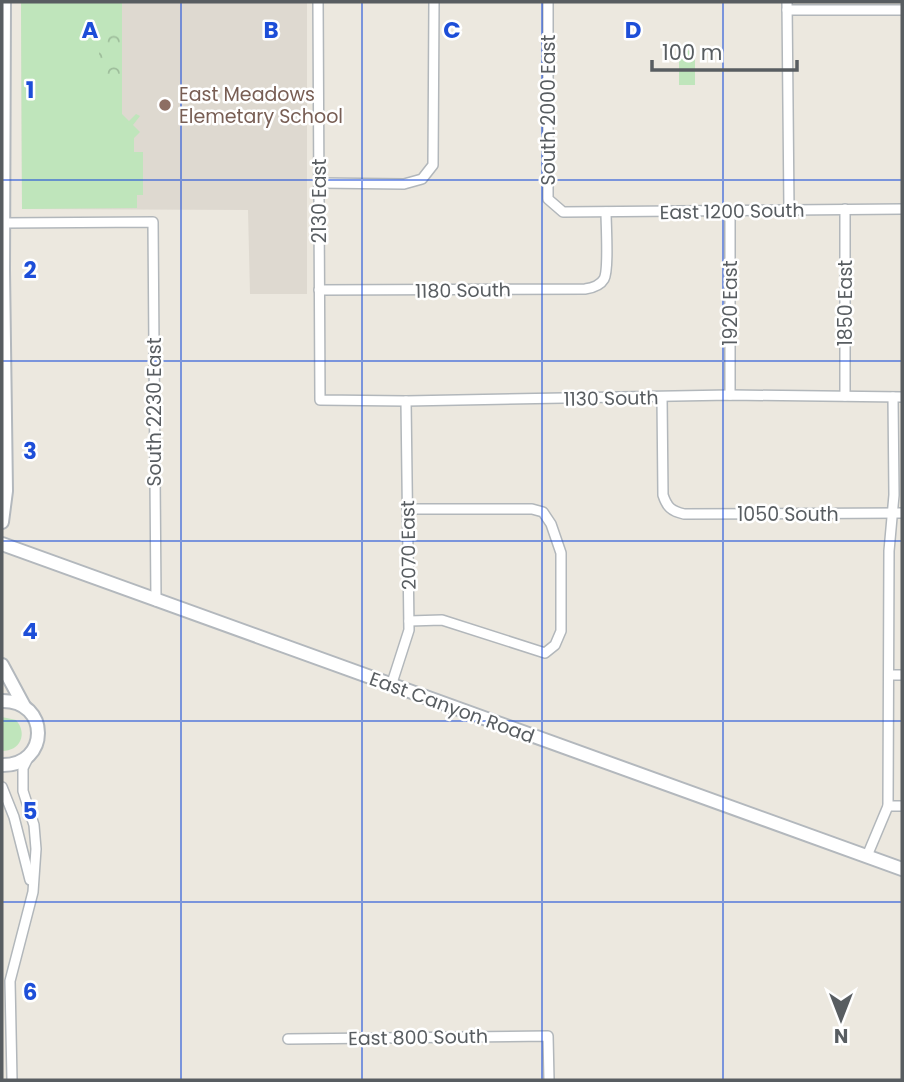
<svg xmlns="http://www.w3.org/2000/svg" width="904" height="1082" font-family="Poppins,sans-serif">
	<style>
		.education { fill: #ded9d0 }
		.park { fill: url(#park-crowns) }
		.garden { fill: #bfe5bb }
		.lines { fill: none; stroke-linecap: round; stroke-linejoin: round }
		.street-casing { stroke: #b2b7bb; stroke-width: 12 }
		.secondary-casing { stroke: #b3b8bd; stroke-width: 16 }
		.street { stroke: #fff; stroke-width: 9 }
		.secondary { stroke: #fff; stroke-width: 12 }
		.grid { fill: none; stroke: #1d4ed8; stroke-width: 2; stroke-opacity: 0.55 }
		.education-dot { fill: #8d6e63; stroke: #fff; stroke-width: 2.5 }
		.labels { text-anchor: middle; stroke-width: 5; stroke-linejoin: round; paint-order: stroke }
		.education-label { font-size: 19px; fill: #785e54; stroke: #fff; text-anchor: start }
		.street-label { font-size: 19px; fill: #585d61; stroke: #fff }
		.grid-label { font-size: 23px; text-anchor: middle; font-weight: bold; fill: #1d4ed8; stroke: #fff; stroke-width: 5; stroke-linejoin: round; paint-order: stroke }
	</style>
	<defs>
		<pattern id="park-crowns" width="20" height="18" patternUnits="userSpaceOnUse" patternTransform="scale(1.75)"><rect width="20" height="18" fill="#bfe5bb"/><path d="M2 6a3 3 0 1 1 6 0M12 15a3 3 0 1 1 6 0" fill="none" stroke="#9ebd9b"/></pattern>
	</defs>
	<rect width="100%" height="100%" fill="#ece8df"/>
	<polygon class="education" points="21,2 307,2 307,294 250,294 248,210 22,209"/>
	<rect class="park" x="99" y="30" width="23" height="45"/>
	<g class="garden">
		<polygon points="21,2 122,2 122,30 99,31 99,75 122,75 122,114 129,121 136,114 140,116 133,125 140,132 134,138 134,152 143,152 143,195 137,195 137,208 22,209"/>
		<polygon points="695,50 695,85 679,85 679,51"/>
		<path d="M2 717 16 720C28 734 20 751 2 751Z"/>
	</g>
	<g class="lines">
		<g class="street-casing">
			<g id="street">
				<polyline points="318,2 320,400 406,401 730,395 902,397"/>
				<polyline points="548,2 548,199 563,212 902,209"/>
				<polyline points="787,2 789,210"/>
				<polyline points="787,10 902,10"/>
				<polyline points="319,183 404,184 422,179 433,165 434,2"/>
				<polyline points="845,209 845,396"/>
				<polyline points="4,223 153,222 156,601"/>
				<path d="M319 290 585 289C592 288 600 286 604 279 609 270 606 225 606 212"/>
				<polyline points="730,395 730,211"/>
				<path d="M662 397 663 495C667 507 671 511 684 514L902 513"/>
				<polyline points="407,509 532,509 543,512 551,524 561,553 561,631 555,645 545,653 442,620 409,621"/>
				<polyline points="889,675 902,675"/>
				<polyline points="391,686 409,630 406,401"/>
				<polyline points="2,787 14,817 30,880"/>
				<polyline points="888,806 902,806"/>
				<polyline points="867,856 888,806 889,551 894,495 893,397"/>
				<polyline points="288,1039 548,1036 549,1080"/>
				<polyline points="12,1080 10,981 33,892 36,849 34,825 23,791 23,768 29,756"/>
			</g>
		</g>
		<g class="secondary-casing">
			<g id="secondary">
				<polyline points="2,522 6,491 3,270 4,2"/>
				<polyline points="2,544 902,869"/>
				<polyline points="2,665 24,706"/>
				<path d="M2 701C50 700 50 766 2 765"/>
			</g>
		</g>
		<use href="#street" class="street"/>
		<use href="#secondary" class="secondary"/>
	</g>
	<path class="grid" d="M181 2V1080M362 2V1080M542 2V1080M723 2V1080M2 180H902M2 361H902M2 541H902M2 721H902M2 902H902"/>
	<circle class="education-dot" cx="165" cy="105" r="7"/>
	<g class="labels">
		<g class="education-label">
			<text x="179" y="101">East Meadows<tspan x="179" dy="22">Elemetary School</tspan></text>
		</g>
		<g class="street-label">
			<text transform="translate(548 110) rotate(-90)" y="7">South 2000 East</text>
			<text transform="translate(319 201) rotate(-90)" y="7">2130 East</text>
			<text transform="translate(732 211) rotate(-1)" y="7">East 1200 South</text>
			<text transform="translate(463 290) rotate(-1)" y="7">1180 South</text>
			<text transform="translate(730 303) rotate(-90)" y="7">1920 East</text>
			<text transform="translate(845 303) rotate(-90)" y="7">1850 East</text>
			<text transform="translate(611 398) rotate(-1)" y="7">1130 South</text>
			<text transform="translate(154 412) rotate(-90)" y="7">South 2230 East</text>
			<text x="788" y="521">1050 South</text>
			<text transform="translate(408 545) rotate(-91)" y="7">2070 East</text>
			<text transform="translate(452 707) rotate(20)" y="7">East Canyon Road</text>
			<text transform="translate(418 1037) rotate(-1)" y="7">East 800 South</text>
		</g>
	</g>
	<g class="grid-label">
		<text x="90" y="38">A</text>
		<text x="271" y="38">B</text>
		<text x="452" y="38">C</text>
		<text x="633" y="38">D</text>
		<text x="30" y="98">1</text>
		<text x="30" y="278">2</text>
		<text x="30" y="459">3</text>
		<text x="30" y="639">4</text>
		<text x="30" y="819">5</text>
		<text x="30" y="1000">6</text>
	</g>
	<rect width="904" height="1082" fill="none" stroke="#585d61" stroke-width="7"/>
	<g transform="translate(841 1019) rotate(180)" stroke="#ffffff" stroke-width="5" paint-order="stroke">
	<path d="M0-5L12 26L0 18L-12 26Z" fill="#585d61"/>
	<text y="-10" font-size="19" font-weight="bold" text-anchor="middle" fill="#585d61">N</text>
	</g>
	<path d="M652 60v10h145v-10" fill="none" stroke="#585d61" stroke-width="3.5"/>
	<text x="662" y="60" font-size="21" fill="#585d61" stroke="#ffffff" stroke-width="5" paint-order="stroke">100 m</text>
</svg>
